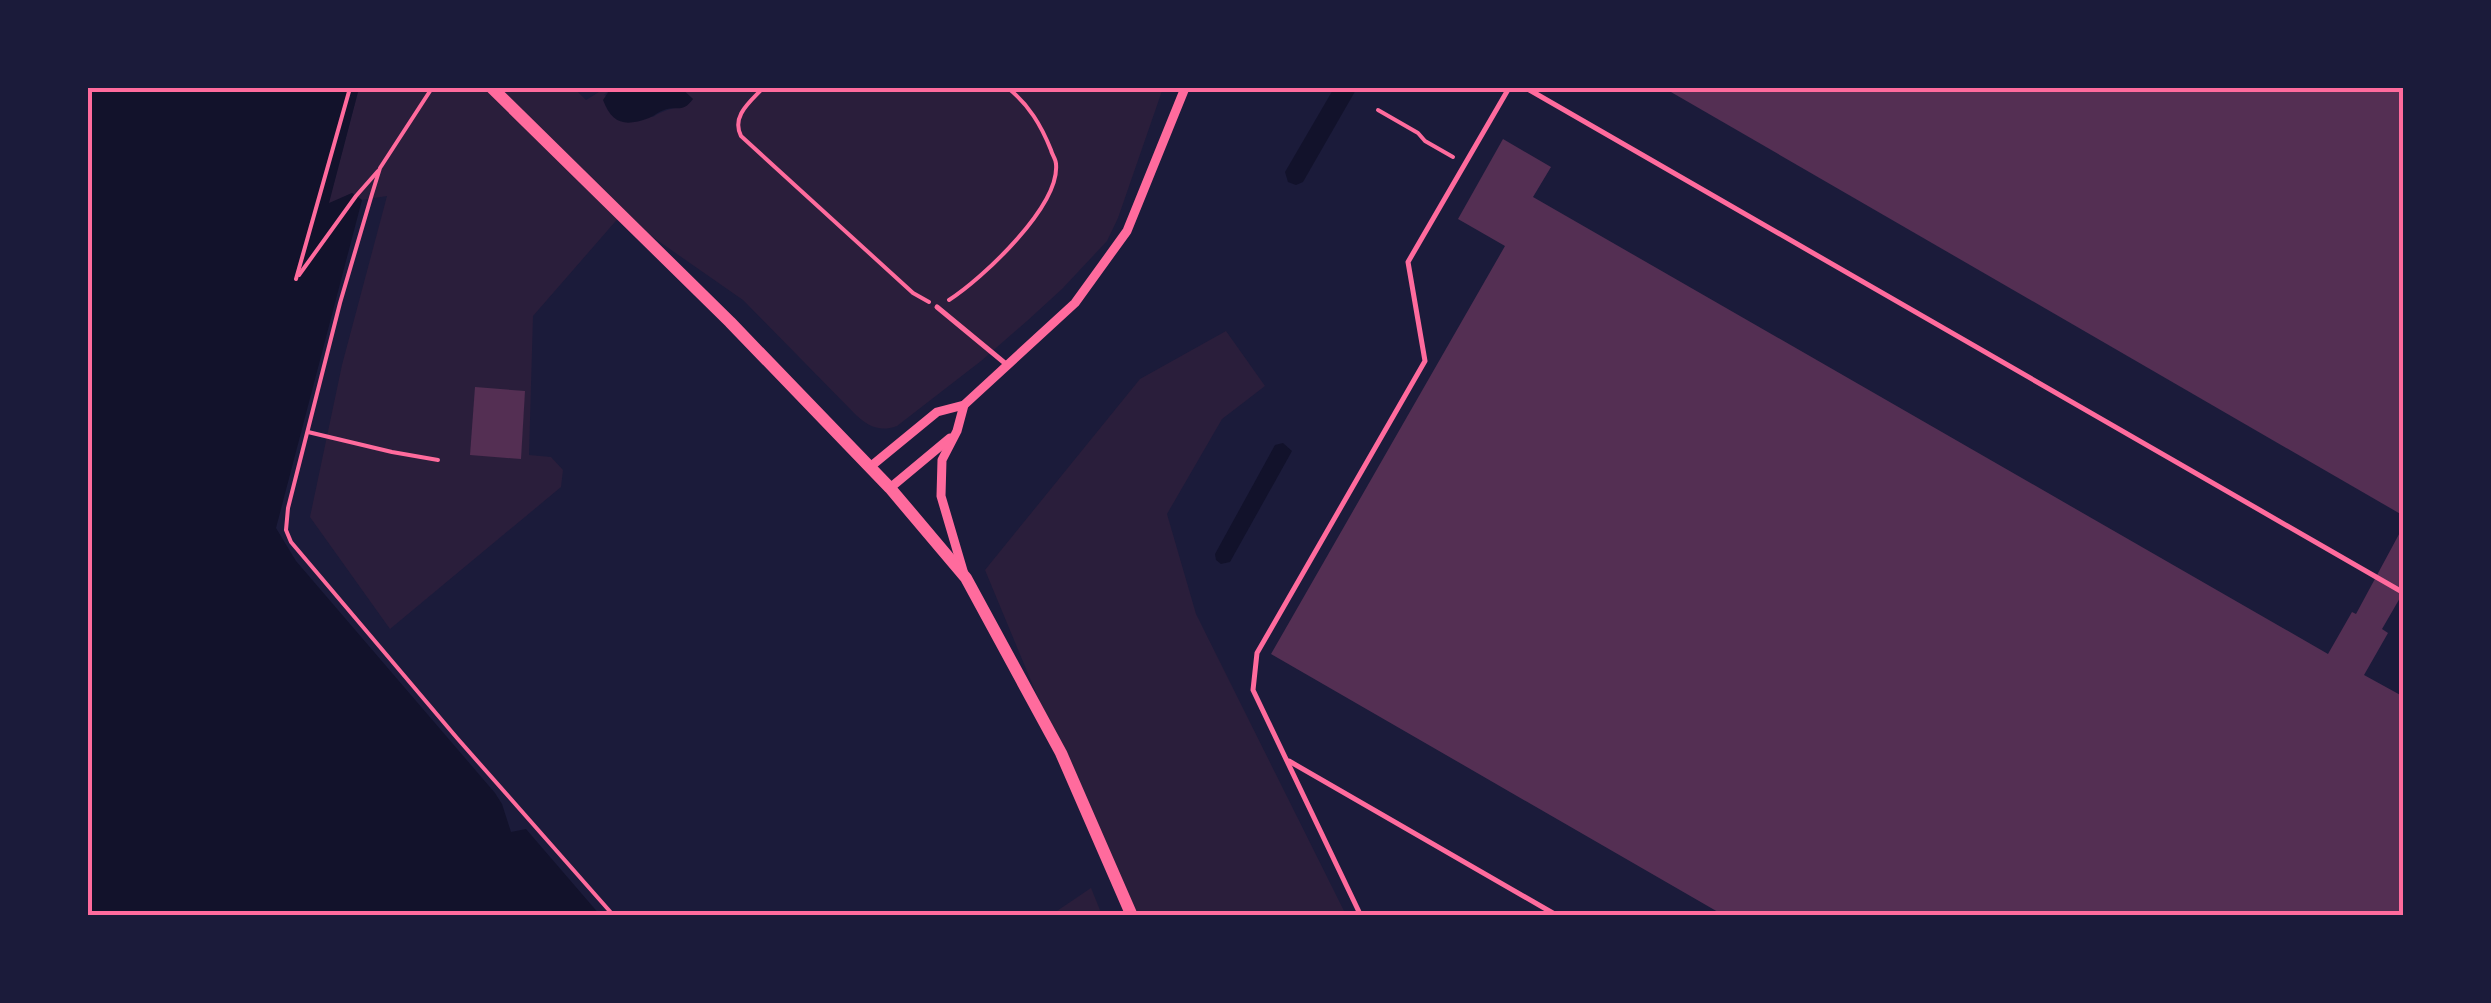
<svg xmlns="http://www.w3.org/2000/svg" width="2491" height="1003" font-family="'Nunito Sans',sans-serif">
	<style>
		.green { fill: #2a1e3b }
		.water { fill: #12122b }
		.building { fill: #542f53 }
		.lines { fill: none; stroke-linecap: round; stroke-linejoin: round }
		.path { stroke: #ff6b9d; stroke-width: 4 }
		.service { stroke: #ff6b9d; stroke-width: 5 }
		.minor { stroke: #ff6b9d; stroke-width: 9 }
		.secondary { stroke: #ff6b9d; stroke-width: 12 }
		.neatline { fill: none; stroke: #ff6b9d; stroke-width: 4 }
	</style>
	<rect width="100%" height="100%" fill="#1b1b3a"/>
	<g class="green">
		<path d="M359 88H574L586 100 599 92V88H611L604 95 653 117C668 107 678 110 693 99L681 88H1163L1118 218 1107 241 1062 289 1027 321 981 361 897 426C880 432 869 427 856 415L743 300 621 215 533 316 529 455 551 457 563 470 561 487 390 629 310 517 342 365 387 196 362 200 352 193 328 205Z"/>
		<polygon points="1226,331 1265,386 1222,419 1167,514 1196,614 1346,915 1132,915 1061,753 985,570 1140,379"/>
		<polygon points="1091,888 1102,915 1051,915"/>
	</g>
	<g class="water">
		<polygon points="88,88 359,88 329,203 352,193 362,200 276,528 296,561 495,793 502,804 511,832 526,829 600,915 88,915"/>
		<path d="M611 88H681L693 99C682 114 678 105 664 110 658 112 654 116 649 118 625 127 612 124 603 100Z"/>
		<polygon points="1334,88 1357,88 1303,182 1296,185 1288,182 1285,172"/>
		<polygon points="1283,443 1292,451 1230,562 1221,564 1216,560 1215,554 1275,445"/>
	</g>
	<g class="building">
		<polygon points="1664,88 2404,88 2404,516"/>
		<polygon points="1503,139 1551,167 1533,197 2328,654 2352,612 2356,614 2404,525 2404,591 2382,629 2388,633 2364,675 2404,697 2404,916 1725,916 1271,654 1505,246 1458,219"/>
		<polygon points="475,387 525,391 521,459 470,455"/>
	</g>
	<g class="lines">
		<g class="path">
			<polyline points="432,88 380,168 372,194 340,303 288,508 286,530 291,542 457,738 614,916"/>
			<path d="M763 88C750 102 731 116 741 136L913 293 929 302"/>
			<polyline points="1378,110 1418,133 1425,141 1453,157"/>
			<polyline points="299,275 356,196 378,171"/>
			<polyline points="296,279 350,88"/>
			<path d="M949 300C982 279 1060 206 1056 164 1056 159 1052 155 1051 150 1041 125 1029 105 1008 88"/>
			<polyline points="308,432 392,452 438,460"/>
		</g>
		<g class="service">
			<polyline points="1526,88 2404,593"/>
			<polyline points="937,307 1006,364"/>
			<polyline points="1289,761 1558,916"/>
			<polyline points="1361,916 1253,690 1257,653 1425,361 1408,262 1509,88"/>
		</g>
		<g class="minor">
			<polyline points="964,405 957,431 942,460 941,496 964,574"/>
			<polyline points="870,467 937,412 964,405 1075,303 1127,231 1185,88"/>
			<polyline points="890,488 950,438"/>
		</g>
		<polyline class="secondary" points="492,88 730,322 890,488 966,578 1061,753 1132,916"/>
	</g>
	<rect width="2491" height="1003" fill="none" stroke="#1b1b3a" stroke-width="180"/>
	<rect x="90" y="90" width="2311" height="823" class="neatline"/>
</svg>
